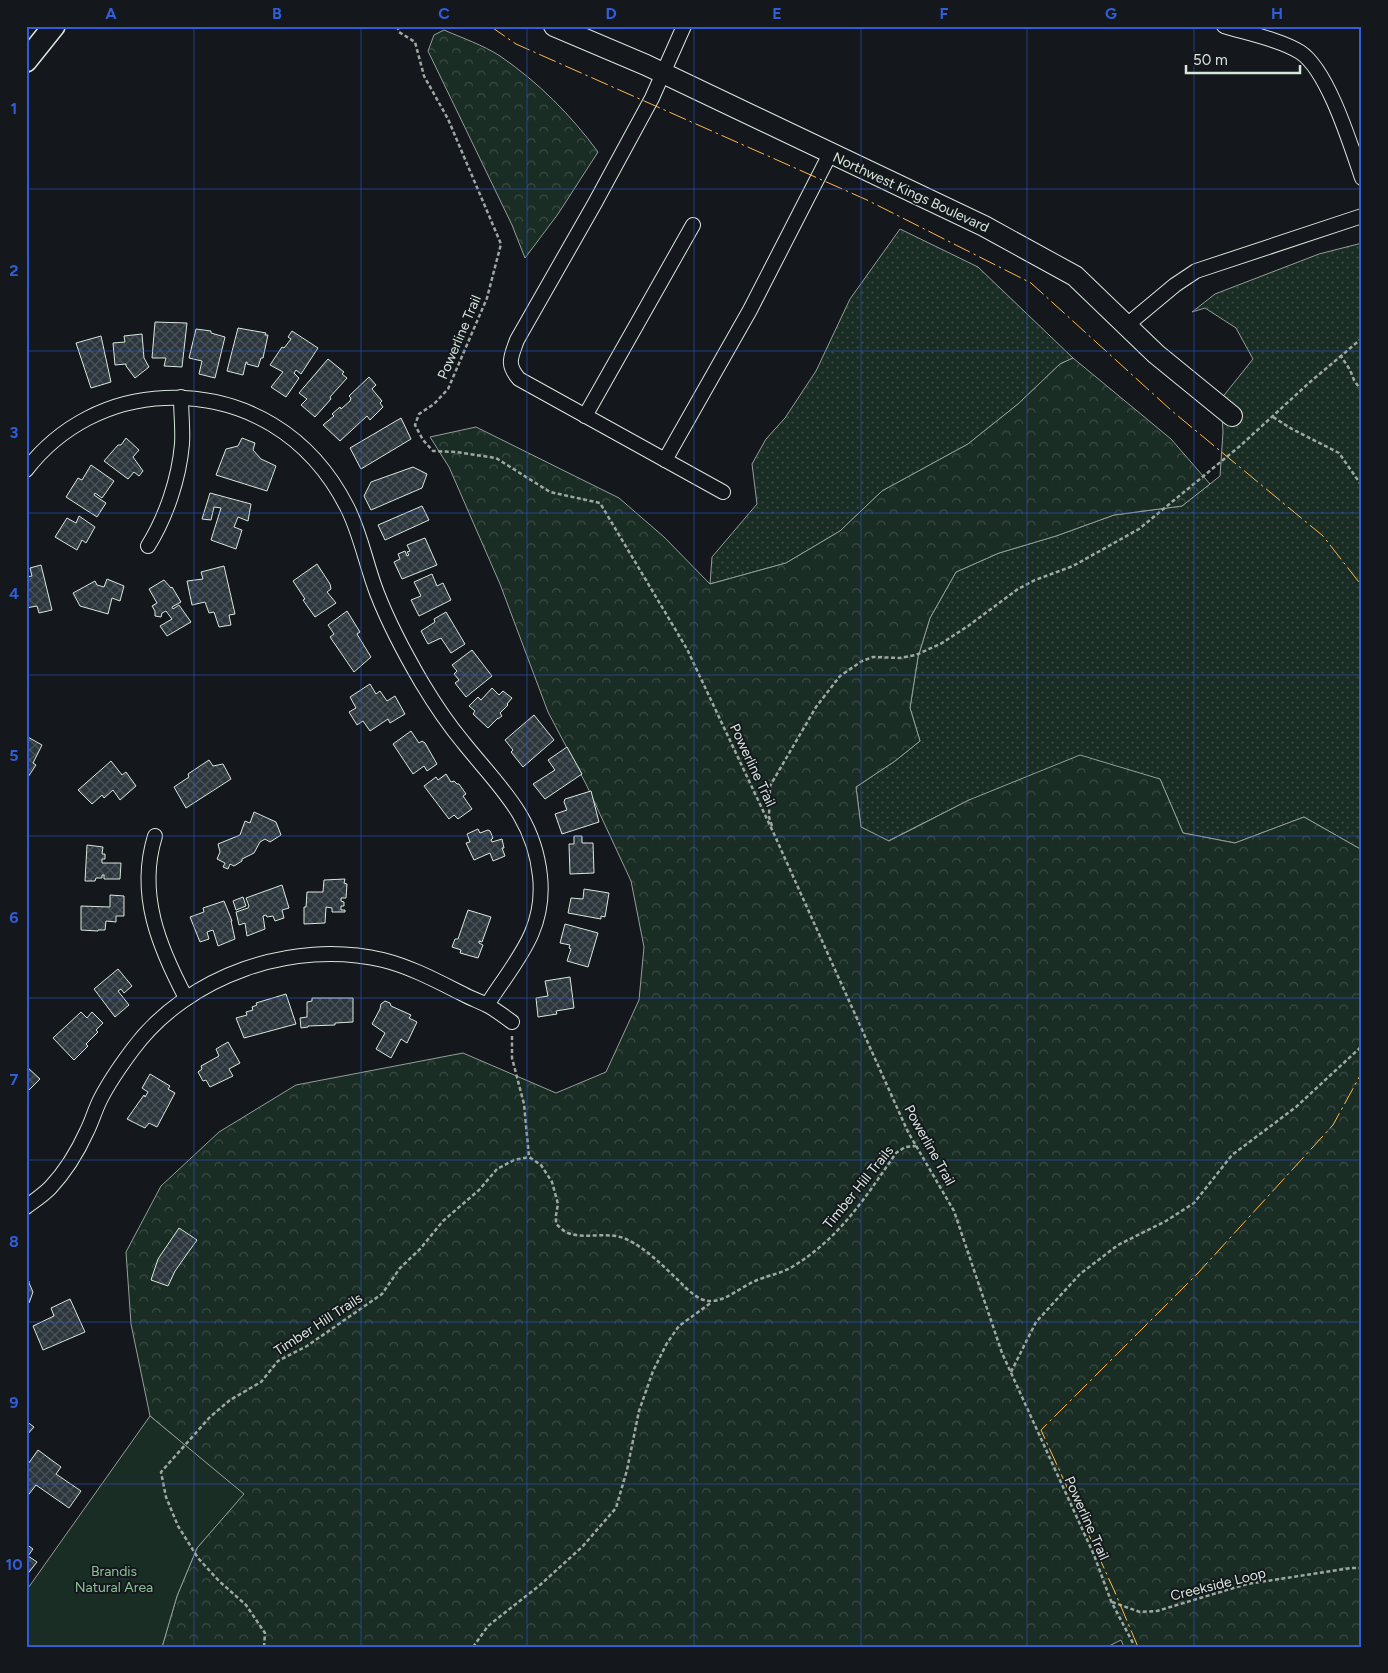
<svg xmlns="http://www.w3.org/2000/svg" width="1388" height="1673" font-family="Figtree,sans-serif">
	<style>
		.grass { fill: url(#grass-dots); stroke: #939e99 }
		.forest { fill: url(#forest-crowns); stroke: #939e99 }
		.park { fill: #1a2d24; stroke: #939e99 }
		.building { fill: url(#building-cross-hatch); stroke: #d8e6dc }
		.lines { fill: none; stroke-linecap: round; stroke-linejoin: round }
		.street-casing { stroke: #d8e6dc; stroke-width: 16 }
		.secondary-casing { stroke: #d8e6dc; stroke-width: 22 }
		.primary-casing { stroke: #d8e6dc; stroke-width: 24 }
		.path { stroke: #9da8a2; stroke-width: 2.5; stroke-dasharray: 4 2.5; stroke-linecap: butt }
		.street { stroke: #14181c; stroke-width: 14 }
		.secondary { stroke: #14181c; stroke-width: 20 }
		.primary { stroke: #14181c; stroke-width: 21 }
		.power { stroke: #ffb74d; stroke-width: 1; stroke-dasharray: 18 4 2.5 4; stroke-linecap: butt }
		.grid { fill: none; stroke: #305dd8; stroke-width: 1; stroke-opacity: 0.55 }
		.labels { text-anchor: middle; stroke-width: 4; stroke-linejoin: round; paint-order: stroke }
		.street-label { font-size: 14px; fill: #d8e6dc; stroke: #14181c }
		.park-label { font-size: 14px; fill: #8ac095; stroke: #14181c }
		.neatline { fill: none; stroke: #305dd8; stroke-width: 2 }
		.grid-label { font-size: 16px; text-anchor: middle; font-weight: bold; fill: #305dd8 }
	</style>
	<defs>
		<pattern id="grass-dots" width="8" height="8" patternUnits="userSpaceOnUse" patternTransform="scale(1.25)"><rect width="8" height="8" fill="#1a2d24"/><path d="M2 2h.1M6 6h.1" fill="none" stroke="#3b4b43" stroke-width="1.8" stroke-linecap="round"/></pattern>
		<pattern id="forest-crowns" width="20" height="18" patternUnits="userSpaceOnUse" patternTransform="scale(1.25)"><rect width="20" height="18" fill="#1a2d24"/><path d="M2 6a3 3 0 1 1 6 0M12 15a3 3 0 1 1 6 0" fill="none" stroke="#3b4b43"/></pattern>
		<pattern id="building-cross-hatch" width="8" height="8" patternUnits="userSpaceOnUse" patternTransform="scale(1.25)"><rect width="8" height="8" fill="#2c363c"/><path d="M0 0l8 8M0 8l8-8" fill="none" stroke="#4a5358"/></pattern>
	</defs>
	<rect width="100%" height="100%" fill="#14181c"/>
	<g class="grass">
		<polygon points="900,229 978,267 1073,358 1060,364 1018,404 968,444 882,491 840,531 786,563 710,584 712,557 757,504 752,464 766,439 785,418 816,371 850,299"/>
		<polygon points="1362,243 1362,850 1304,817 1235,843 1183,833 1160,779 969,800 888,841 861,827 856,787 895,761 920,741 910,708 918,657 930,618 956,572 999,553 1056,536 1114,515 1182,506 1220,476 1223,432 1221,399 1253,359 1236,328 1205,308 1192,312 1215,294 1319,254"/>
	</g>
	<g class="forest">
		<path d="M444 30C462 38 483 45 500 56 538 82 571 115 598 152L558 214 525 258 512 225 428 51 434 35Z"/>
		<polygon points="1073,358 1171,439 1210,484 1182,506 1114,515 1056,536 999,553 956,572 930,618 918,657 910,708 920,741 895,761 856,787 861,827 889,841 969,800 1080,755 1160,779 1183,833 1235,843 1304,817 1362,850 1362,1647 1124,1647 1121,1640 1107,1647 162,1647 177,1596 197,1548 243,1494 150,1416 131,1324 126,1252 161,1186 219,1132 296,1085 463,1053 556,1093 606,1072 639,1000 644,947 631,881 586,784 548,712 500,584 449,467 430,437 476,427 619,498 664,537 710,584 786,563 840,531 882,491 968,444 1018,404 1060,364"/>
	</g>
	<polygon class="park" points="150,1416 244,1494 197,1548 177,1596 162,1647 26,1647 26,1591"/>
	<g class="building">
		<polygon points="155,322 187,323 182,367 164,366 166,358 152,358"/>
		<polygon points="238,328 266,333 265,335 268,335 263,358 261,358 258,367 247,364 247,362 246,362 243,375 227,371"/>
		<polygon points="196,329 211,331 211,333 225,337 215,378 199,374 202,361 189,358"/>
		<polygon points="292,331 318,348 301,374 296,370 294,373 299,378 286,397 271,387 283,372 270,365 282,347 284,348 291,339 288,337"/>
		<polygon points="142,334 144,358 149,367 135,378 126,366 126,364 115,365 113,343 125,342 124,336"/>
		<polygon points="101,336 111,382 91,388 76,343"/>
		<polygon points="328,359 344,372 342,374 347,378 330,397 331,399 315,417 301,405 307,399 299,393"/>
		<polygon points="369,377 376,385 372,389 382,401 380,403 383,407 370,420 367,416 340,441 323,425 334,416 332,414 340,407 341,409 350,401 351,398 349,396"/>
		<polygon points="401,418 411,439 361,469 350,448"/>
		<polygon points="126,438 139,450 133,457 143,471 139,476 134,472 128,479 104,461 118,445 121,445"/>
		<polygon points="242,438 255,443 253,450 261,459 276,466 267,491 216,475 226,449 238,446"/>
		<polygon points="91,465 114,481 102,498 95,493 94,495 106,503 97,517 66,497 78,478 82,480"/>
		<polygon points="413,467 427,474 422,488 371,510 364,496 371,482"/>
		<polygon points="210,493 251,504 248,521 238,517 234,527 242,530 236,549 211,540 221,508 214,507 211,520 202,519"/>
		<polygon points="422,506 429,520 385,540 378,525"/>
		<polygon points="79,516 95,527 86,543 82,540 77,550 55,537 67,518 76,523"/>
		<polygon points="425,538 437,565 402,579 394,562 400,559 398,554 405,551 407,556 409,555 407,552 410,551 407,545"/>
		<polygon points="317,564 330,584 331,589 327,592 336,603 315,617 303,600 305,599 293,581"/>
		<polygon points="41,565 52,610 39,613 37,606 26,608 26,588 28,588 26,577 32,576 30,568"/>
		<polygon points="224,566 235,614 229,615 231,625 219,627 214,612 209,613 205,602 192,605 187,581 203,579 201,572"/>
		<polygon points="432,574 437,586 443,583 451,600 419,616 411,600 421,596 414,582"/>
		<polygon points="107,579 124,586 120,601 112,598 108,614 80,606 73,593 95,581 97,585 104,587"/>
		<polygon points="164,580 171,588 172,587 181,602 172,607 173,609 179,605 191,622 167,636 160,626 172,619 166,611 162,613 161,617 155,616 155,611 152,606 157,603 149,589"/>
		<polygon points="347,611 360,632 357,634 371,657 354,672 330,637 334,634 328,625"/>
		<polygon points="446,612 465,644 451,653 441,638 428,644 421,631 435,622 434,619"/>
		<polygon points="472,650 492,676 466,697 455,683 459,680 454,674 457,671 452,665"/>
		<polygon points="370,684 376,694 380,691 387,701 395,696 405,714 390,723 388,719 370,731 363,721 357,725 349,712 356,708 350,697"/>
		<polygon points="492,688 499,695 503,691 512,698 507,704 508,705 500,713 502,716 498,719 498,718 488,728 473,714 475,711 469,706 478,697 481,700"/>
		<polygon points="534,715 554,740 523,767 511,752 513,750 505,740"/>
		<polygon points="411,731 419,743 422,741 425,743 437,764 427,771 424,766 413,774 393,744"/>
		<polygon points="26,736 42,745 33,763 36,765 26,780"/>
		<polygon points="567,747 582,774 545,799 533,784 555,770 548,760"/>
		<polygon points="209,760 213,766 223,764 231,779 186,808 174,787 189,777 188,774"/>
		<polygon points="111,761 122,775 126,772 136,786 120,800 113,790 104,798 102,795 92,804 78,790"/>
		<polygon points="446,774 451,782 454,781 457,784 459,784 466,794 463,796 472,809 458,819 454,815 449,819 424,786 436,777 438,780"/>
		<polygon points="591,791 599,822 562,834 555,814 567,810 564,802 565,799"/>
		<polygon points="254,812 276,822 281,835 270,842 265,839 260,842 254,853 242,859 242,861 234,866 230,864 228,869 223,867 225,863 217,859 220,852 218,844 240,835 245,821 250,823"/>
		<polygon points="478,829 480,833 488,830 490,831 493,838 491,840 492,842 502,839 504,848 502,848 505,856 493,861 490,853 474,860 466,843 470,842 467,834"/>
		<polygon points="574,836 582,836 582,843 593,843 594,873 570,874 569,844 574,844"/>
		<polygon points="87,845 103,847 102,854 105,854 105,859 102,859 102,863 121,863 120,879 104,879 104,875 102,875 102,878 96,878 95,881 85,881"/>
		<polygon points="345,879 344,883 347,884 346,898 341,898 341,901 344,902 344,906 341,906 341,910 345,910 345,912 332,912 332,908 326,907 325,923 304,924 304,907 306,907 307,892 323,892 324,880"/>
		<polygon points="282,885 289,908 282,910 284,918 275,921 273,916 267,917 266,915 263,916 265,929 247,936 245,923 239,925 236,912 248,908 249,906 246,898"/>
		<polygon points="584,889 609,893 605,917 601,916 601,919 568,913 571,898 583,899"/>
		<polygon points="110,895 124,896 124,916 116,916 116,922 106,921 105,930 98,930 98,931 81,930 81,906 110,907"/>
		<polygon points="243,897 246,906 236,910 233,901"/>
		<polygon points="224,901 232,921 231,921 235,939 218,946 213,930 207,932 209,939 200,942 190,917 204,912 203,908"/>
		<polygon points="468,910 491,917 482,942 479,941 479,943 483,945 478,958 460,953 461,950 452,947 455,939 458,939"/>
		<polygon points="565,924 598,933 588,967 567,961 571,949 569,948 570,945 560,943"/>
		<polygon points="118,969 132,986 124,993 121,989 118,991 129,1005 115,1017 94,989"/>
		<polygon points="570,977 574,1008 556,1011 557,1014 538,1017 536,998 548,996 545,981"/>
		<polygon points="286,994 296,1024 244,1038 236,1018 247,1015 246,1012 253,1010 252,1007 257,1005 256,1003"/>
		<polygon points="312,998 353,998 353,1022 335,1023 335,1025 308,1026 308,1027 301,1028 300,1018 307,1017 307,1002 312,1001"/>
		<polygon points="385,1001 390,1003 391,1006 411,1015 409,1018 417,1022 407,1043 401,1039 391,1058 376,1049 385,1033 372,1024 380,1009 381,1004"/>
		<polygon points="81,1012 87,1018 92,1012 103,1023 96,1030 98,1032 86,1044 88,1046 74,1060 53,1038"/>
		<polygon points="228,1042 240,1063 229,1069 233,1076 210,1087 206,1080 203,1081 198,1072 202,1069 201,1066 219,1056 216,1049"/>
		<polygon points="26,1066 40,1079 26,1093"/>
		<polygon points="150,1074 170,1086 168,1089 175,1093 157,1127 149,1123 145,1128 127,1119 144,1095 145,1097 148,1092 142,1088"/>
		<polygon points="179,1228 197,1240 175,1271 168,1286 151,1280 158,1259"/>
		<polygon points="26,1280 29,1281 29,1283 33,1292 29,1303 26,1302"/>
		<polygon points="70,1299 85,1332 43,1350 33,1326 54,1316 51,1308"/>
		<polygon points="26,1421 34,1427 26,1436"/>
		<polygon points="38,1450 61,1467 56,1474 81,1491 69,1508 36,1485 26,1498 26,1467"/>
		<polygon points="26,1544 33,1549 28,1556 37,1562 26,1576"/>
	</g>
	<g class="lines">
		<g class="street-casing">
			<g id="street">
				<path d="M684 26 652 98 595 203 517 340C511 357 506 364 519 379L723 492"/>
				<path d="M1224 26C1247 33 1281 40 1300 52 1328 70 1351 146 1362 178"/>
				<polyline points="1127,325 1175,285 1196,271 1362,216"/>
				<polyline points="585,416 693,225"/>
				<polyline points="665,460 750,310 830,154"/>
				<path d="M26 470C60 426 110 400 165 398 245 395 311 436 347 507 361 534 366 565 377 593 389 624 405 654 422 683 434 703 448 724 463 742 498 786 534 816 540 876 546 932 514 962 487 1005"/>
				<path d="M148 546C166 517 179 479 182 444 183 429 181 413 181 397"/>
				<path d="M155 836C137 894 159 947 186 998"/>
				<path d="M26 1207C34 1201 43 1195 50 1188 65 1172 78 1151 87 1131 92 1121 95 1110 100 1100 109 1082 121 1065 133 1049 188 975 293 939 383 960 411 967 437 981 463 994 470 998 479 1001 487 1005 496 1010 504 1016 512 1022"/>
			</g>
		</g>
		<g class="secondary-casing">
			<polyline id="secondary" points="554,26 646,65 984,226 1075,276 1156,354 1232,416"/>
		</g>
		<g class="primary-casing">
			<polyline id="primary" points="26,61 54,26"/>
		</g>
		<g class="path">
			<polyline points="397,26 399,32 415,42 424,76 448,119 501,244 487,298 448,389 434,404 419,414 415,425 423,440 433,451 456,452 496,458 550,492 600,503 687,649 774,834 908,1132 954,1211 1002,1353 1094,1555 1111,1601 1135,1647"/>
			<polyline points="1362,338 1341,356 1350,370 1354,380 1362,392"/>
			<polyline points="1273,417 1292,429 1339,453 1362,486"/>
			<polyline points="772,826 769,817 770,786 816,707 840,676 862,661 873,657 900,658 916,655 942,643 968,626 1018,589 1035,580 1073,566 1139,529 1240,446 1310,382 1341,356"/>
			<path d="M512 1036V1058L524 1104 529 1157 541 1165 552 1182 558 1204 556 1215V1224C560 1227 563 1231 568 1233 586 1240 609 1230 628 1240 646 1249 660 1263 675 1277 683 1285 691 1294 701 1299 720 1307 737 1289 753 1282 765 1276 780 1274 792 1267 840 1238 865 1198 896 1153L905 1147 916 1146"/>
			<polyline points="1011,1372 1036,1322 1080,1274 1118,1245 1166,1221 1194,1203 1232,1155 1296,1107 1362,1046"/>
			<polyline points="1112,1602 1140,1612 1157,1611 1247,1584 1351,1568 1362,1568"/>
			<polyline points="264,1647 265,1633 246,1605 219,1581 198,1558 178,1526 166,1497 161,1472 210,1417 230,1400 261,1382 278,1361 307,1346 382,1294 400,1268 420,1249 443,1221 479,1190 497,1169 514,1160 529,1157"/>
			<polyline points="473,1647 488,1626 540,1585 582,1547 616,1508 627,1470 639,1411 653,1371 667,1343 679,1326 712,1302"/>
		</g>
		<use href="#street" class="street"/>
		<use href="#secondary" class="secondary"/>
		<use href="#primary" class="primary"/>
		<g class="power">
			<polyline points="490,26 516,44 867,200 1031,283 1172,411 1323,536 1362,586"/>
			<polyline points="1138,1647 1114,1590 1041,1430 1198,1273 1333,1125 1362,1072"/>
		</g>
	</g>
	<path class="grid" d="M194 26V1647M361 26V1647M527 26V1647M694 26V1647M861 26V1647M1027 26V1647M1194 26V1647M26 189H1362M26 351H1362M26 513H1362M26 675H1362M26 836H1362M26 998H1362M26 1160H1362M26 1322H1362M26 1484H1362"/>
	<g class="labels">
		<g class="street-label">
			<text transform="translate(911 192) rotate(25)" y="5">Northwest Kings Boulevard</text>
			<text transform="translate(459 337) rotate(-67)" y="5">Powerline Trail</text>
			<text transform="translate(753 765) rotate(65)" y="5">Powerline Trail</text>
			<text transform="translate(930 1145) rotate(61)" y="5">Powerline Trail</text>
			<text transform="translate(858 1187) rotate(-51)" y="5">Timber Hill Trails</text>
			<text transform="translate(318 1324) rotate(-33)" y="5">Timber Hill Trails</text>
			<text transform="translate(1087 1518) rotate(66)" y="5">Powerline Trail</text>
			<text transform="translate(1218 1584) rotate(-14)" y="5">Creekside Loop</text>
		</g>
		<g class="park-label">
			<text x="114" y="1576">Brandis<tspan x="114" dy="16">Natural Area</tspan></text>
		</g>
	</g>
	<rect width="1388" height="1673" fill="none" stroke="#14181c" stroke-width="55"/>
	<path d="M1186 65v8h114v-8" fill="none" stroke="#d8e6dc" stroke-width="2.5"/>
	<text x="1193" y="65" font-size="15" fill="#d8e6dc" stroke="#14181c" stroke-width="4" paint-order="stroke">50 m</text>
	<rect x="28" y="28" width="1332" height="1618" class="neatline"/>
	<g class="grid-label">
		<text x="111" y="19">A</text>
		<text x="277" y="19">B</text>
		<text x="444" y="19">C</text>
		<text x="611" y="19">D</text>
		<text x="777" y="19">E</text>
		<text x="944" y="19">F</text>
		<text x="1111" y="19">G</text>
		<text x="1277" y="19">H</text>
		<text x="14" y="114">1</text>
		<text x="14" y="276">2</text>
		<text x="14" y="438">3</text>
		<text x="14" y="599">4</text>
		<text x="14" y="761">5</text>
		<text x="14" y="923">6</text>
		<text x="14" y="1085">7</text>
		<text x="14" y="1247">8</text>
		<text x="14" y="1408">9</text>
		<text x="14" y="1570">10</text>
	</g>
</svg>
